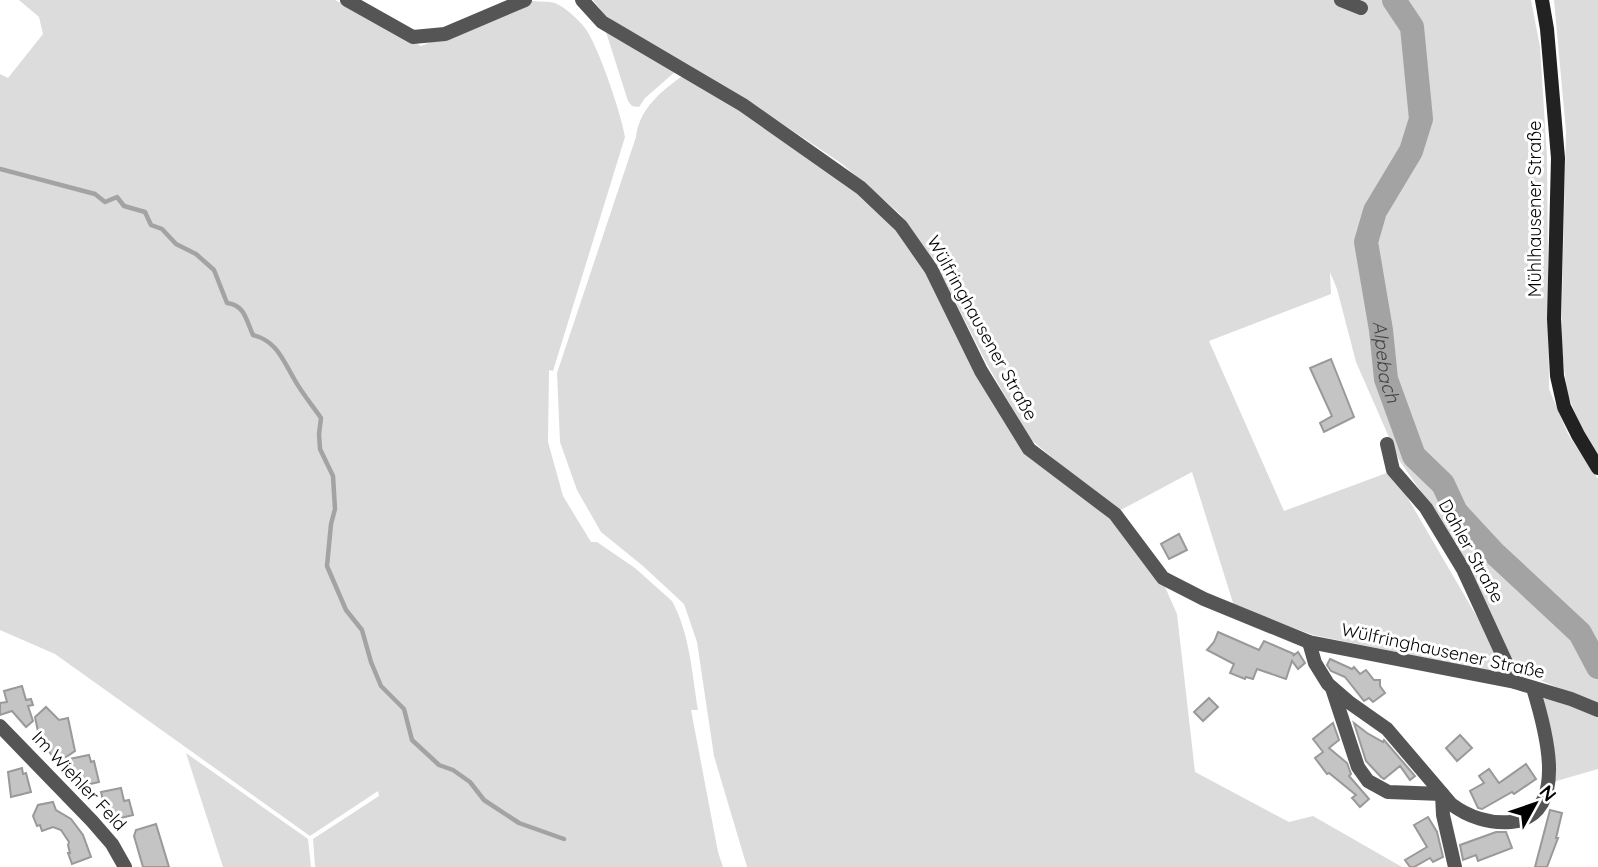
<svg xmlns="http://www.w3.org/2000/svg" width="1598" height="867" font-family="Quicksand,sans-serif">
	<style>
		.green { fill: #dcdcdc }
		.lines { fill: none; stroke-linecap: round; stroke-linejoin: round }
		.stream { stroke: #a3a3a3; stroke-width: 4.5 }
		.river { stroke: #a3a3a3; stroke-width: 24 }
		.building { fill: #c4c4c4; stroke: #999; stroke-width: 2 }
		.minor { stroke: #555; stroke-width: 14 }
		.secondary { stroke: #222; stroke-width: 14 }
		.labels { text-anchor: middle; stroke-width: 6; stroke-linejoin: round; paint-order: stroke }
		.street-label { font-size: 18px; fill: #000; stroke: #fff }
		.water-label { font-size: 19px; font-style: italic; fill: #444; stroke: #fff }
	</style>
	<rect width="100%" height="100%" fill="#fff"/>
	<g class="green">
		<path d="M19 0H335L421 46 533 1C540 2 549 1 555 3 565 7 579 20 585 28 598 45 622 116 625 137L553 371 549 370 548 442 563 496 591 542H597L635 568 672 601C690 634 692 674 698 710H691L718 852 723 867H315L313 839 379 796 378 791 310 836 55 654 0 630V74L8 78 43 34 39 17Z"/>
		<polygon points="593,0 1531,0 1540,47 1547,157 1549,389 1568,434 1598,479 1598,704 1537,679 1518,676 1438,516 1399,460 1356,362 1337,289 1330,272 1331,294 1209,341 1284,511 1392,471 1505,665 1500,673 1313,635 1234,606 1192,472 1117,512 1029,438 986,362 944,280 900,214 841,163 751,103 627,31 605,15"/>
		<polygon points="1554,0 1598,0 1598,455 1582,430 1567,393 1561,341 1566,131"/>
		<polygon points="606,32 676,71 645,98 639,107 632,106 628,101"/>
		<path d="M684 75 741 108 860 192 898 230 928 271 1026 450 1113 515 1162 580 1177 614 1195 772 1289 822 1313 816 1402 867H747L714 756 697 642 684 604 643 566 601 532 577 490 560 442 557 373 636 137C639 109 662 90 684 75Z"/>
		<polygon points="1549,698 1598,717 1598,769 1553,782 1542,699"/>
		<polygon points="186,753 308,839 311,867 223,867"/>
	</g>
	<g class="lines">
		<path class="stream" d="M0 169 95 194 105 202 117 197 124 206 145 212 151 225 162 229 176 244 196 254 214 270 227 303C245 305 246 320 253 335 276 341 282 358 293 377 301 392 312 405 321 418L319 434 320 449 333 476 335 509 331 524 327 566 346 610 362 630 371 662 381 686 404 709 412 740 439 765 453 770 470 782 484 800 519 823 564 839"/>
		<path class="river" id="s1" d="M1394 0 1412 27 1421 119 1411 151 1375 211 1366 242 1381 330 1386 379 1414 456 1443 484 1456 512 1493 552 1580 633 1598 667"/>
	</g>
	<g class="building">
		<polygon points="1331,359 1354,417 1324,432 1320,423 1332,416 1310,368"/>
		<polygon points="1179,534 1187,550 1169,559 1161,544"/>
		<polygon points="1218,632 1259,650 1264,641 1294,654 1293,656 1298,652 1305,663 1298,669 1292,661 1286,679 1257,669 1253,679 1246,677 1245,679 1230,673 1234,664 1207,650 1214,642"/>
		<polygon points="1330,659 1352,669 1354,667 1360,674 1366,670 1374,680 1380,680 1380,686 1385,693 1373,702 1369,698 1364,701 1345,677 1331,671 1327,665"/>
		<polygon points="22,686 26,700 31,699 33,705 28,706 33,721 26,727 12,711 0,715 0,703 7,702 4,691"/>
		<polygon points="1209,698 1218,707 1203,721 1194,712"/>
		<polygon points="46,707 59,720 68,718 75,751 57,763 48,750 42,751 35,717"/>
		<polygon points="1333,723 1339,740 1329,748 1347,763 1351,774 1349,776 1369,799 1360,807 1352,798 1356,795 1329,773 1327,774 1315,758 1323,752 1313,739"/>
		<polygon points="1354,723 1367,733 1383,742 1384,740 1415,776 1410,780 1400,766 1384,779 1381,777 1366,761"/>
		<polygon points="1460,735 1472,748 1457,761 1446,748"/>
		<polygon points="89,755 91,762 94,761 99,782 82,786 80,778 73,779 69,759"/>
		<polygon points="1526,764 1536,779 1514,794 1512,792 1482,809 1478,808 1470,791 1484,783 1479,776 1489,769 1499,783"/>
		<polygon points="22,768 23,774 26,773 31,792 11,797 8,772"/>
		<polygon points="121,788 124,801 129,800 133,815 113,820 110,808 105,808 101,792"/>
		<polygon points="53,802 56,810 71,819 83,835 91,857 72,864 68,853 70,853 68,845 69,842 61,830 53,827 42,831 40,825 37,826 33,816 38,805"/>
		<polygon points="1550,810 1562,813 1556,838 1558,838 1547,867 1535,867"/>
		<polygon points="1428,817 1437,832 1443,857 1433,862 1430,858 1414,867 1410,867 1405,860 1427,847 1414,825"/>
		<polygon points="156,824 169,867 143,867 134,836 136,830"/>
		<polygon points="1496,832 1506,832 1512,848 1478,861 1476,855 1463,860 1460,845"/>
	</g>
	<g class="lines">
		<g class="minor">
			<polyline points="347,0 413,37 445,34 525,0"/>
			<polyline points="582,0 602,22 743,105 861,188 901,226 931,269 981,371 1029,449 1115,514 1163,578 1204,599 1309,642 1515,682 1571,699 1598,710"/>
			<polyline points="1341,0 1361,8"/>
			<polyline points="1387,444 1393,470 1426,508 1463,569 1515,682"/>
			<path d="M1309 642 1315 663 1328 684 1350 703 1387 729 1451 804C1468 817 1490 824 1511 822 1572 816 1544 724 1533 688"/>
			<polyline points="1332,688 1358,767 1368,781 1388,792 1442,794"/>
			<polyline points="0,726 92,821 112,844 125,867"/>
			<polyline points="1442,794 1443,815 1455,867"/>
		</g>
		<polyline class="secondary" points="1542,0 1547,29 1558,158 1554,319 1557,376 1564,407 1578,435 1598,468"/>
	</g>
	<g class="labels">
		<g class="street-label">
			<text transform="translate(1535 209) rotate(-90)" y="6">Mühlhausener Straße</text>
			<text transform="translate(982 328) rotate(61)" y="6">Wülfringhausener Straße</text>
			<text transform="translate(1471 551) rotate(61)" y="6">Dahler Straße</text>
			<text transform="translate(1443 651) rotate(12)" y="6">Wülfringhausener Straße</text>
			<text transform="translate(79 781) rotate(47)" y="6">Im Wiehler Feld</text>
		</g>
		<g class="water-label">
			<text dy="7" stroke="none"><textPath href="#s1" startOffset="382">Alpebach</textPath></text>
		</g>
	</g>
	<g transform="translate(1535 804) rotate(50)" stroke="#ffffff" stroke-width="5" paint-order="stroke">
	<path d="M0-5L12 26L0 18L-12 26Z" fill="#000000"/>
	<text y="-10" font-size="19" font-weight="bold" text-anchor="middle" fill="#000000">N</text>
	</g>
</svg>
